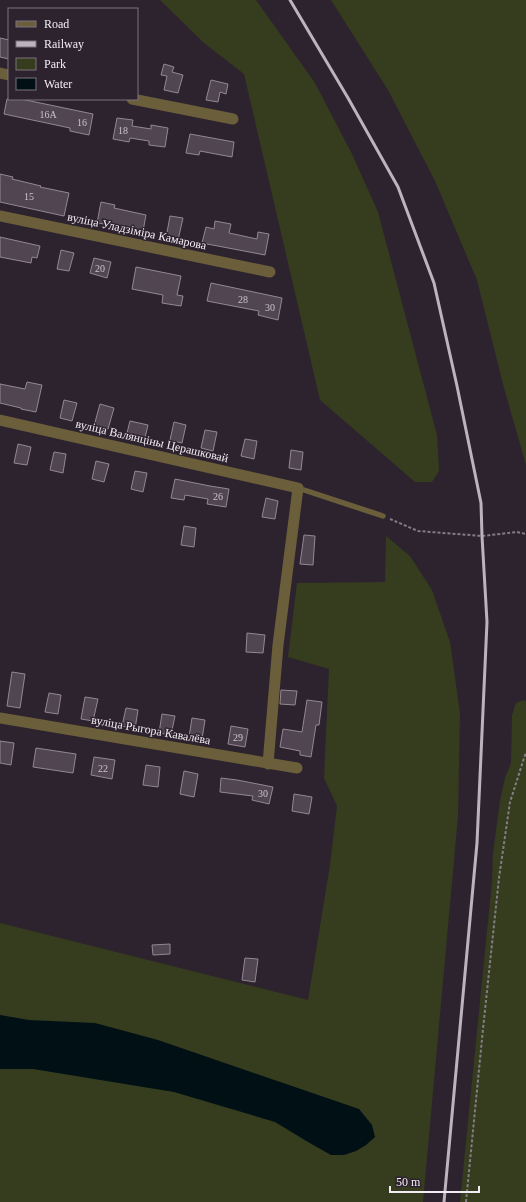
<svg xmlns="http://www.w3.org/2000/svg" width="526" height="1202" font-family="Georgia,serif">
	<style>
		.green { fill: #363c1e }
		.water { fill: #001015 }
		.building { fill: #514552; stroke: #948794 }
		.lines { fill: none; stroke-linecap: round; stroke-linejoin: round }
		.path { stroke: #857d86; stroke-width: 2; stroke-dasharray: 3 2; stroke-linecap: butt }
		.lane { stroke: #6b5e3b; stroke-width: 5.5 }
		.street { stroke: #6b5e3b; stroke-width: 11 }
		.rail { stroke: #bcb4bd; stroke-width: 3 }
		.labels { text-anchor: middle; stroke-width: 3; stroke-linejoin: round; paint-order: stroke }
		.number-label { font-size: 10px; fill: #cac2cc }
		.street-label { font-size: 12px; fill: #f3ecf4; stroke: #2d232e }
	</style>
	<rect width="100%" height="100%" fill="#2d232e"/>
	<g class="green">
		<polygon points="160,0 256,0 315,83 352,154 378,212 437,435 439,471 432,482 415,482 320,400 244,74 204,43"/>
		<polygon points="331,0 526,0 526,465 504,388 477,280 435,181 388,90"/>
		<polygon points="386,536 410,556 432,590 450,642 460,713 458,816 423,1202 0,1202 0,923 308,1000 330,865 337,806 324,778 329,669 288,657 297,583 385,582"/>
		<polygon points="524,700 526,702 526,1202 460,1202 492,881 493,853 500,801 505,778 511,763 512,715 516,703"/>
	</g>
	<polygon class="water" points="0,1015 29,1020 95,1023 158,1040 359,1109 372,1125 375,1137 366,1145 356,1151 344,1155 331,1155 308,1142 275,1122 174,1092 33,1069 0,1069"/>
	<g class="building">
		<polygon points="0,38 9,40 9,59 0,57"/>
		<polygon points="164,64 174,67 172,72 183,75 178,93 164,90 167,76 161,75"/>
		<polygon points="211,80 228,84 226,94 220,92 218,102 206,100"/>
		<polygon points="7,99 21,99 93,114 89,135 70,131 70,128 4,114"/>
		<polygon points="117,118 133,120 132,126 151,129 151,125 168,128 165,147 149,145 149,141 130,138 129,142 113,139"/>
		<polygon points="190,134 234,142 232,157 200,151 199,155 186,153"/>
		<polygon points="0,174 13,177 12,179 41,186 40,187 69,193 64,216 0,202"/>
		<polygon points="101,202 115,205 114,208 146,215 143,231 111,224 111,225 97,223"/>
		<polygon points="170,216 183,218 178,240 166,238"/>
		<polygon points="215,221 231,224 229,233 257,239 258,232 269,234 265,255 202,243 206,227 214,229"/>
		<polygon points="0,237 40,246 37,258 32,257 31,263 0,257"/>
		<polygon points="61,250 74,253 69,271 57,269"/>
		<polygon points="94,258 111,262 107,278 90,273"/>
		<polygon points="136,267 181,276 177,295 183,296 181,306 162,303 163,295 132,289"/>
		<polygon points="211,283 282,298 278,320 258,315 259,311 207,301"/>
		<polygon points="27,382 42,385 36,412 21,409 21,408 0,403 0,384 25,389"/>
		<polygon points="64,400 77,403 72,421 60,418"/>
		<polygon points="100,404 114,408 108,429 94,426"/>
		<polygon points="130,421 148,425 145,438 127,433"/>
		<polygon points="174,422 186,425 182,443 170,440"/>
		<polygon points="205,430 217,432 213,451 201,448"/>
		<polygon points="245,439 257,441 254,459 241,456"/>
		<polygon points="18,444 31,447 27,465 14,463"/>
		<polygon points="291,450 303,452 301,470 289,468"/>
		<polygon points="54,452 66,454 63,473 50,470"/>
		<polygon points="96,461 109,464 104,482 92,479"/>
		<polygon points="135,471 147,473 143,492 131,489"/>
		<polygon points="175,479 210,486 229,489 226,507 207,504 208,499 185,495 184,500 171,498"/>
		<polygon points="266,498 278,501 275,519 262,517"/>
		<polygon points="184,526 196,528 194,547 181,545"/>
		<polygon points="304,535 315,536 313,565 300,564"/>
		<polygon points="247,633 265,635 263,653 246,652"/>
		<polygon points="12,672 25,674 20,708 7,706"/>
		<polygon points="281,690 297,691 295,705 280,704"/>
		<polygon points="49,693 61,695 58,714 45,712"/>
		<polygon points="85,697 98,699 93,721 81,719"/>
		<polygon points="307,700 322,702 319,725 316,725 311,757 300,755 300,751 280,747 283,729 302,732"/>
		<polygon points="126,708 138,710 135,729 122,726"/>
		<polygon points="162,714 175,716 171,735 159,733"/>
		<polygon points="192,718 205,720 202,739 189,737"/>
		<polygon points="231,726 248,729 245,747 228,744"/>
		<polygon points="0,741 14,743 11,765 0,763"/>
		<polygon points="36,748 76,754 73,773 33,767"/>
		<polygon points="94,757 115,760 112,779 91,775"/>
		<polygon points="146,765 160,767 158,787 143,785"/>
		<polygon points="184,771 198,774 194,797 180,794"/>
		<polygon points="221,778 237,780 273,787 269,804 252,800 253,796 220,792"/>
		<polygon points="294,794 312,797 309,814 292,811"/>
		<polygon points="170,944 170,954 153,955 152,945"/>
		<polygon points="245,958 258,959 255,982 242,980"/>
	</g>
	<g class="lines">
		<g class="path">
			<polyline points="390,519 418,531 482,536 517,532 526,534"/>
			<polyline points="466,1202 483,1029 499,878 510,802 526,752"/>
		</g>
		<polyline class="lane" points="298,488 383,516"/>
		<g class="street">
			<polyline points="0,73 9,75"/>
			<polyline points="132,99 233,119"/>
			<polyline points="0,216 270,272"/>
			<polyline points="0,420 298,488 278,645 268,764"/>
			<polyline points="0,718 297,768"/>
		</g>
		<polyline class="rail" points="290,0 348,98 398,187 434,283 457,386 481,503 482,536 487,622 477,843 444,1202"/>
	</g>
	<g class="labels">
		<g class="number-label">
			<text x="48" y="118">16А</text>
			<text x="82" y="126">16</text>
			<text x="123" y="134">18</text>
			<text x="29" y="200">15</text>
			<text x="100" y="272">20</text>
			<text x="243" y="303">28</text>
			<text x="270" y="311">30</text>
			<text x="218" y="500">26</text>
			<text x="238" y="741">29</text>
			<text x="103" y="772">22</text>
			<text x="263" y="797">30</text>
		</g>
		<g class="street-label">
			<text transform="translate(137 231) rotate(12)" y="4">вуліца Уладзіміра Камарова</text>
			<text transform="translate(152 441) rotate(13)" y="4">вуліца Валянціны Церашковай</text>
			<text transform="translate(151 730) rotate(10)" y="4">вуліца Рыгора Кавалёва</text>
		</g>
	</g>
	<rect x="8" y="8" width="130" height="92" fill="#2d232e" stroke="#7c737d"/>
	<rect x="16" y="21" width="20" height="6" fill="#6b5e3b" stroke="#7c737d"/>
	<text x="44" y="28" font-size="12" fill="#f3ecf4">Road</text>
	<rect x="16" y="41" width="20" height="6" fill="#bcb4bd" stroke="#7c737d"/>
	<text x="44" y="48" font-size="12" fill="#f3ecf4">Railway</text>
	<rect x="16" y="58" width="20" height="12" fill="#363c1e" stroke="#7c737d"/>
	<text x="44" y="68" font-size="12" fill="#f3ecf4">Park</text>
	<rect x="16" y="78" width="20" height="12" fill="#001015" stroke="#7c737d"/>
	<text x="44" y="88" font-size="12" fill="#f3ecf4">Water</text>
	<path d="M390 1186v6h89v-6" fill="none" stroke="#f3ecf4" stroke-width="2"/>
	<text x="396" y="1186" font-size="12" fill="#f3ecf4" stroke="#2d232e" stroke-width="3" paint-order="stroke">50 m</text>
</svg>
